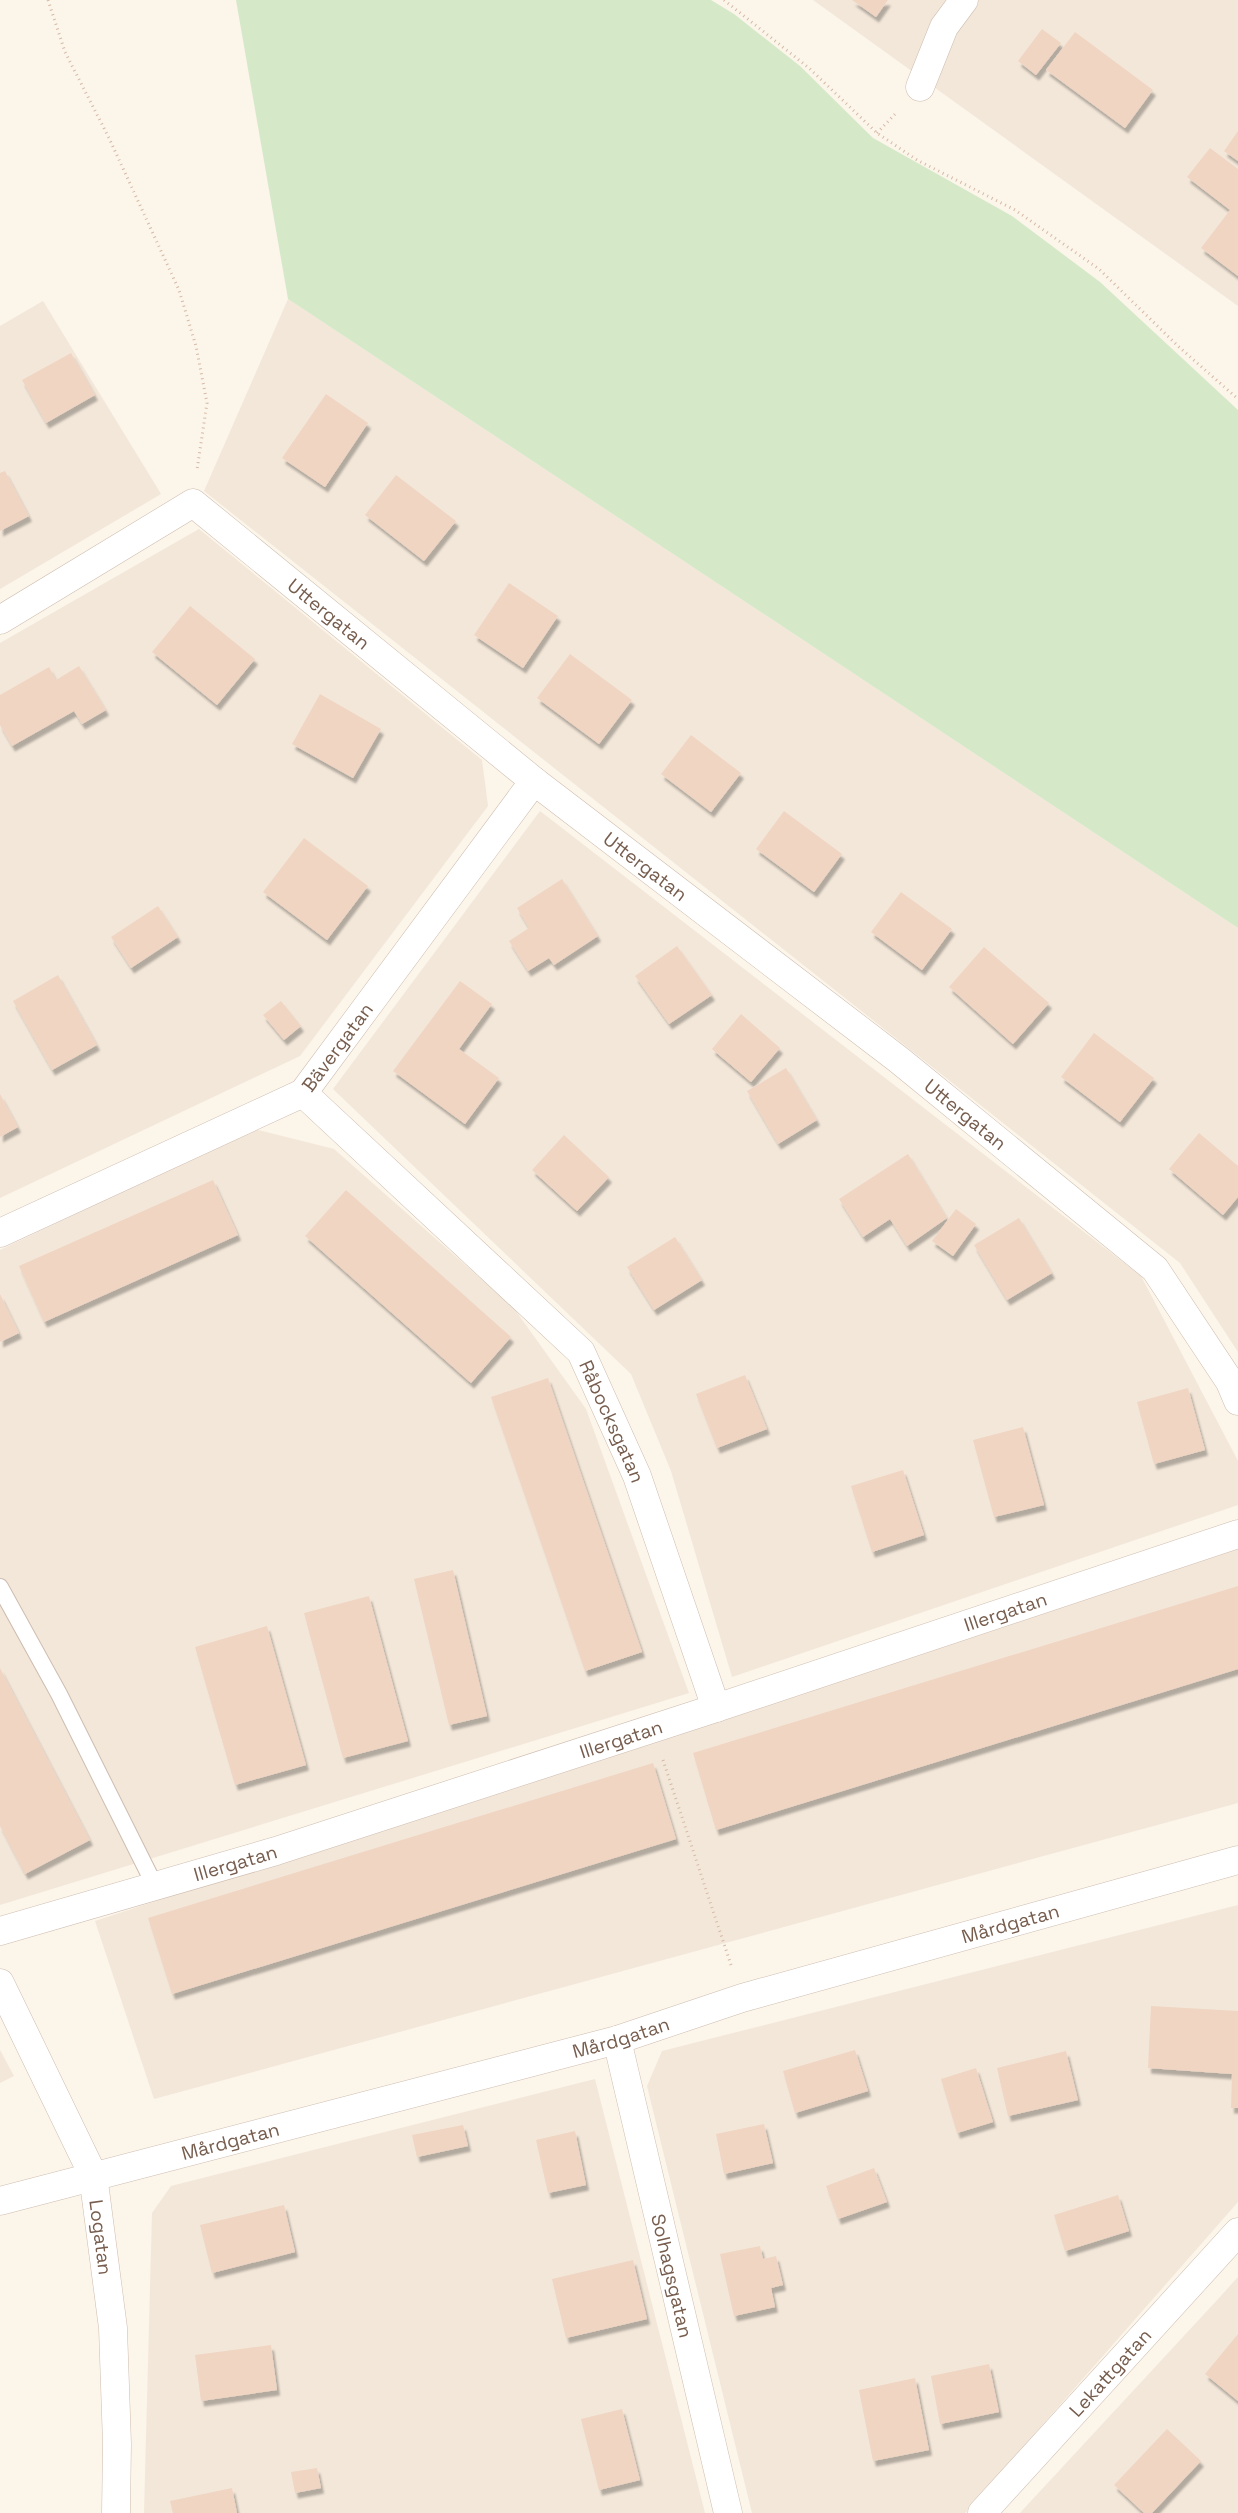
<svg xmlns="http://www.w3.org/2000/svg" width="1238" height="2513" font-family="'Space Grotesk',sans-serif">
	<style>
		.residential { fill: #f3e7d9 }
		.green { fill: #d5e9c9 }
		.building { fill: #f0d5c3; filter: url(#shadow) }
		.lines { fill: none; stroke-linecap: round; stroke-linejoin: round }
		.service-casing { stroke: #cebdb0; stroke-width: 18 }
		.minor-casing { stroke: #cebdb0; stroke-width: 29 }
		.tertiary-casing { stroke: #cebdb0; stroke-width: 29 }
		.path { stroke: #d5b9a6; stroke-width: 3; stroke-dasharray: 1 4; stroke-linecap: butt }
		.service { stroke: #fff; stroke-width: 16 }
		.minor { stroke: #fff; stroke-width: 28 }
		.tertiary { stroke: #fff; stroke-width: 28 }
		.labels { text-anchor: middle; stroke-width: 4.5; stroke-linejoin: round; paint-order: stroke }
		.street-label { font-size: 19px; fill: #765d4e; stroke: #fef9f1 }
	</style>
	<defs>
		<filter id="shadow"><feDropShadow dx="3" dy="5.5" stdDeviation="1" flood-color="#0004"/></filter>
	</defs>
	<rect width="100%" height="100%" fill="#fcf5ea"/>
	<g class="residential">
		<polygon points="813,0 1238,0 1238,306"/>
		<polygon points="288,299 1238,928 1238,1352 1180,1263 204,491"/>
		<polygon points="43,301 161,494 0,589 0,326"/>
		<polygon points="199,529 482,760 488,806 300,1056 0,1198 0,643"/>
		<polygon points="540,811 1141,1276 1238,1461 1238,1505 732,1677 671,1471 631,1374 333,1089"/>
		<polygon points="254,1129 334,1149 513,1307 586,1409 689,1693 0,1905 0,1250"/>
		<polygon points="1238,1546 1238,1803 154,2099 95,1921"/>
		<polygon points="1238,1905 1238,2202 965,2513 752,2513 647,2086 662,2051"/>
		<polygon points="0,2050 14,2076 0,2083"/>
		<polygon points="595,2079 705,2513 144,2513 152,2213 171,2186"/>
		<polygon points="1238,2277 1238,2513 1020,2513 1220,2297"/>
	</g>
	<polygon class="green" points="236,0 711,0 734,14 800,66 873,138 1012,216 1100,282 1238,410 1238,928 288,299"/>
	<g class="building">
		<polygon points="852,0 888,0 876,17"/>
		<polygon points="1042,29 1061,43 1036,75 1018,61"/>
		<polygon points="1075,32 1153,90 1125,128 1046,70"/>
		<polygon points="1238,131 1238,161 1224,151"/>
		<polygon points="1210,148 1238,169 1238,276 1201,248 1230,210 1187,177"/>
		<polygon points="71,353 95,395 46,423 22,380"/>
		<polygon points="326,394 368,423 325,487 282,458"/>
		<polygon points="5,471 29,516 0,531 0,473"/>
		<polygon points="396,475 456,521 424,561 365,515"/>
		<polygon points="509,583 558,616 523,668 474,635"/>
		<polygon points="190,606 255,659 217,705 152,652"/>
		<polygon points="570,654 632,700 599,744 537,698"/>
		<polygon points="79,666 106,710 82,724 74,711 12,746 0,725 0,695 49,667 56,680"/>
		<polygon points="320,694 381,729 353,778 292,744"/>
		<polygon points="691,735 741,773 711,812 661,774"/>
		<polygon points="784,811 842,854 814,892 756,849"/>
		<polygon points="304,838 368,886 327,940 263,892"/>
		<polygon points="562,879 598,936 554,965 549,958 528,971 509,941 529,928 517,908"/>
		<polygon points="901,892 952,929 922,970 871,932"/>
		<polygon points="158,906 178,937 131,968 111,937"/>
		<polygon points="677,946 712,995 669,1024 635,976"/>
		<polygon points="984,947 1049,1003 1013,1044 949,987"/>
		<polygon points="58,975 97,1045 52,1070 13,1001"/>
		<polygon points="460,981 492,1004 459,1049 499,1078 465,1124 393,1071"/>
		<polygon points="281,1001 301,1026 284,1040 263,1015"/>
		<polygon points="741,1014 780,1048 751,1082 712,1049"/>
		<polygon points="1094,1033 1154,1078 1120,1122 1061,1077"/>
		<polygon points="786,1068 817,1120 778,1144 747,1091"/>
		<polygon points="0,1094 18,1127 0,1137"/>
		<polygon points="1199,1133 1238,1166 1238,1197 1223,1215 1169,1169"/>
		<polygon points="564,1135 609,1177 577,1211 532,1170"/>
		<polygon points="908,1154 947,1218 907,1246 890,1219 863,1237 839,1199"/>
		<polygon points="213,1180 238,1235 44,1322 19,1266"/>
		<polygon points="346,1190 511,1337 471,1383 305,1236"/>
		<polygon points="956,1209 976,1224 953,1256 932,1241"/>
		<polygon points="1019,1218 1052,1273 1007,1300 974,1245"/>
		<polygon points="675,1237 702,1280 654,1310 627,1267"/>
		<polygon points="0,1294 19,1333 0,1342"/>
		<polygon points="745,1375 767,1429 717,1448 696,1394"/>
		<polygon points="548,1378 642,1652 585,1671 491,1397"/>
		<polygon points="1188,1388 1205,1450 1154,1464 1137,1402"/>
		<polygon points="1023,1427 1044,1505 994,1517 973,1440"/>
		<polygon points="903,1470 924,1535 872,1552 851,1486"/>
		<polygon points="453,1570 487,1716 449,1725 414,1579"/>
		<polygon points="1238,1586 1238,1669 716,1830 693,1753"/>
		<polygon points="369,1596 408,1741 343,1758 304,1613"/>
		<polygon points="267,1626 306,1765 235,1785 195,1647"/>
		<polygon points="0,1668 90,1840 25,1874 0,1826"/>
		<polygon points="653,1763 676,1839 172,1994 148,1918"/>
		<polygon points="1151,2006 1238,2011 1238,2108 1231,2108 1232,2074 1148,2068"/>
		<polygon points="855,2050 868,2091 795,2113 783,2071"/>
		<polygon points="1066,2051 1078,2100 1008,2116 997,2068"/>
		<polygon points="976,2068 993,2122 957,2133 941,2079"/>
		<polygon points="764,2124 773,2163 724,2174 716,2134"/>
		<polygon points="463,2125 468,2146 417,2157 412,2135"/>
		<polygon points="575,2131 586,2185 548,2193 536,2140"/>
		<polygon points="874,2168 887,2202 838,2219 826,2186"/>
		<polygon points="1118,2195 1129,2231 1065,2251 1054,2215"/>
		<polygon points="284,2205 295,2252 212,2273 200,2225"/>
		<polygon points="760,2246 763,2259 776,2256 783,2285 771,2288 775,2307 734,2316 720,2254"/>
		<polygon points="633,2260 647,2319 566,2338 552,2279"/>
		<polygon points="1238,2334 1238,2401 1205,2374"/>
		<polygon points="271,2345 277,2390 201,2401 195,2355"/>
		<polygon points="989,2364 999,2412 940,2424 931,2376"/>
		<polygon points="915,2378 929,2450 873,2461 859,2390"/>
		<polygon points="622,2409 640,2480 599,2490 581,2419"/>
		<polygon points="1167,2429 1201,2461 1152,2513 1144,2513 1114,2485"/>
		<polygon points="317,2468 321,2488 295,2493 291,2472"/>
		<polygon points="232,2488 237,2513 173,2513 170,2501"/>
	</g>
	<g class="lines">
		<g class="service-casing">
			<polyline id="service" points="0,1587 59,1694 155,1886"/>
		</g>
		<g class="minor-casing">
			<g id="minor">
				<polyline points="920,87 944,27 964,0"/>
				<path id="s1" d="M0 620 193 503 534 781 899 1060 1155 1269 1230 1382 1238 1401"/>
				<path id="s2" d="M303 1093 581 1352 637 1476 716 1708"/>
				<path id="s3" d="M0 1233 303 1093 534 781"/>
				<path id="s4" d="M0 1931 276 1851 716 1708 1238 1534"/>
				<path id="s5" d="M0 1983 93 2175 113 2328 117 2444 116 2513"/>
				<path id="s6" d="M617 2040 728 2513"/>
				<path id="s7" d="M982 2513 1238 2232"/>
			</g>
		</g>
		<g class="tertiary-casing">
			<g id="tertiary">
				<path id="s8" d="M0 2201 617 2040 742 1998 1238 1860"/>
			</g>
		</g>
		<g class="path">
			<polyline points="48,0 65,52 109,138 179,290 196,346 207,403 197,470"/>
			<polyline points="724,0 809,68 877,133 917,160 1015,210 1099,269 1179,347 1238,399"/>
			<polyline points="877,133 897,112"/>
			<polyline points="663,1760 731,1965"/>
		</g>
		<use href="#service" class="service"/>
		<use href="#minor" class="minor"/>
		<use href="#tertiary" class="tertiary"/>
	</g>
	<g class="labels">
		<g class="street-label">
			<text dy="7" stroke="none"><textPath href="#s1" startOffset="401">Uttergatan</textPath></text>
			<text dy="7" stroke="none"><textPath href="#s1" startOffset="806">Uttergatan</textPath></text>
			<text dy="7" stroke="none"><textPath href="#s3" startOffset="391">Bävergatan</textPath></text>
			<text dy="7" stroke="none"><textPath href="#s1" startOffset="1211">Uttergatan</textPath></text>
			<text dy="7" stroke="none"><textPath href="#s2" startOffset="456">Råbocksgatan</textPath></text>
			<text dy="7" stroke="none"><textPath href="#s4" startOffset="1055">Illergatan</textPath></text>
			<text dy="7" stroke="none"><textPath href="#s4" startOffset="650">Illergatan</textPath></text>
			<text dy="7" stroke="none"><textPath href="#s4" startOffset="245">Illergatan</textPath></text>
			<text dy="7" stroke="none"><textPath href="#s8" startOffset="1048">Mårdgatan</textPath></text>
			<text dy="7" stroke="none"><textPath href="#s8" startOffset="642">Mårdgatan</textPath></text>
			<text dy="7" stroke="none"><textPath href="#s8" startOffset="238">Mårdgatan</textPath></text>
			<text dy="7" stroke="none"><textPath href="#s5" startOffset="276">Logatan</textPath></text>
			<text dy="7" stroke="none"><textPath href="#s6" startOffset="242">Solhagsgatan</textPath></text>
			<text dy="7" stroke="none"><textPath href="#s7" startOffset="190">Lekattgatan</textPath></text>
		</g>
	</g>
</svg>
